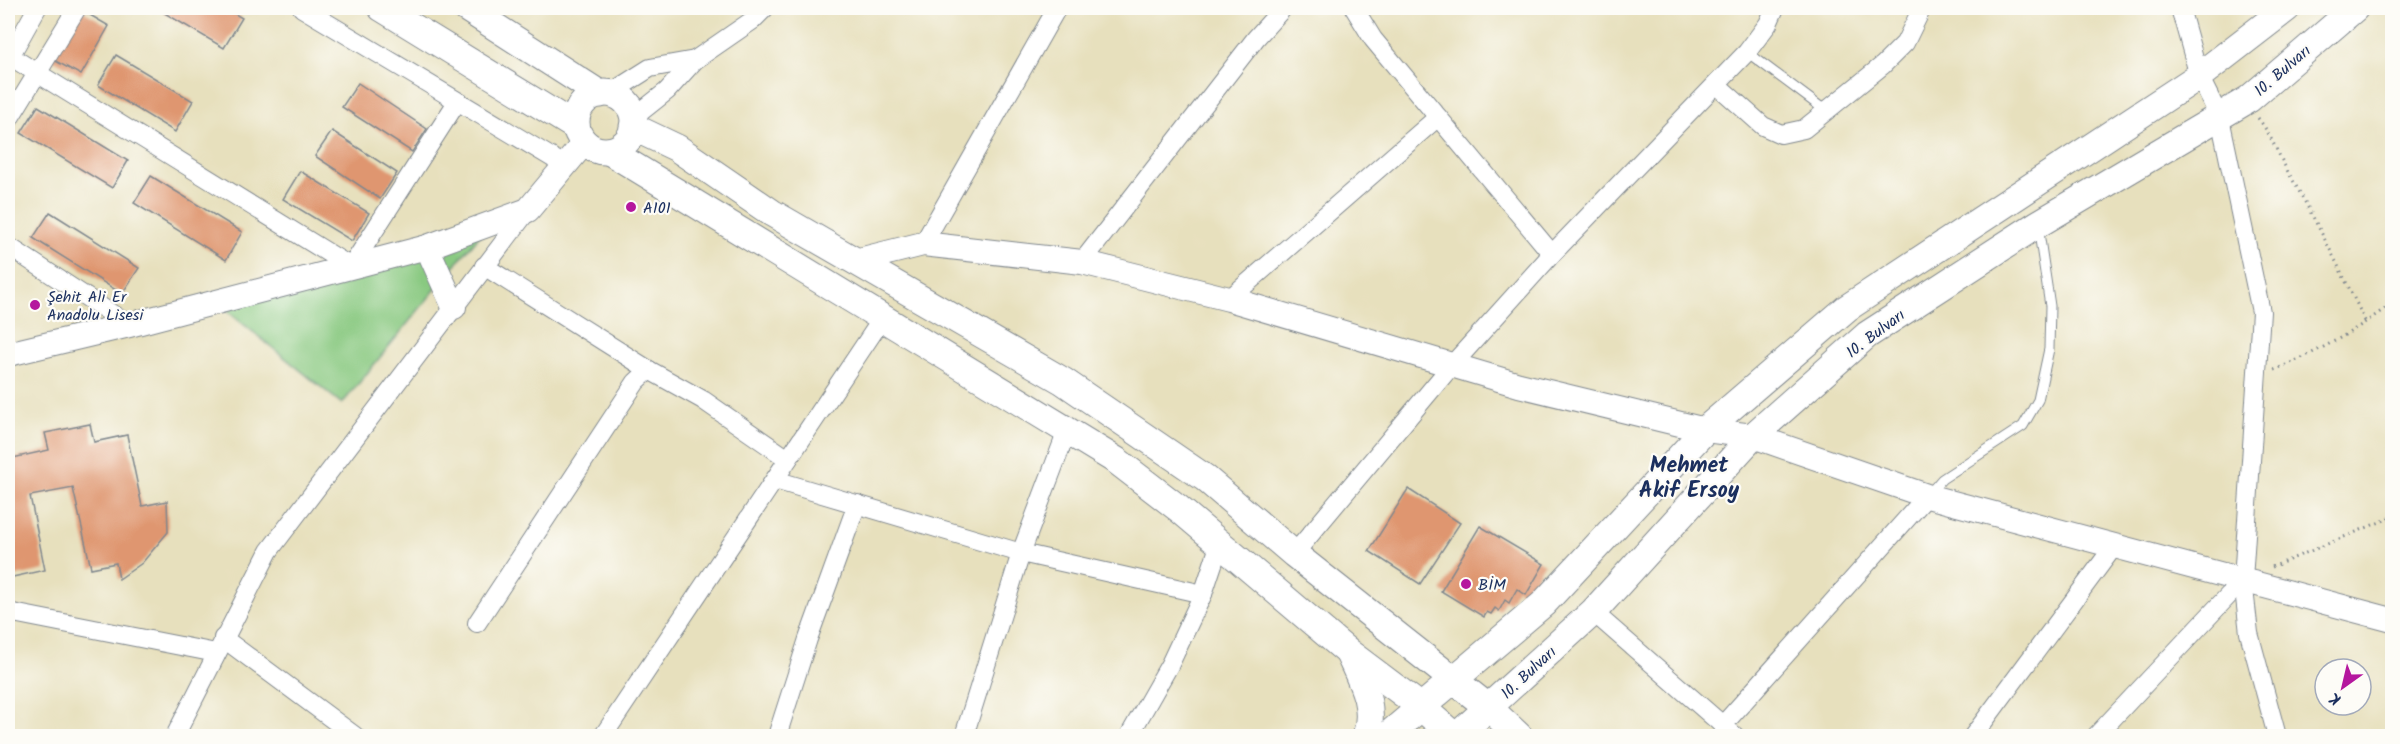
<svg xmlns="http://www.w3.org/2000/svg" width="2400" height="744" font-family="Kalam,sans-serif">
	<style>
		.green { fill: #89c981; stroke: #527c70; stroke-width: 1.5 }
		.building { fill: #df9670 }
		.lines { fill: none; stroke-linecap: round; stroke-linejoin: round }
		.service-casing { stroke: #81888e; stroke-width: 11 }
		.minor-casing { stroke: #81888e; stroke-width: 20 }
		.tertiary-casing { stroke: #81888e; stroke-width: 26 }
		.secondary-casing { stroke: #81888e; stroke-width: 29 }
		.path { stroke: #81888e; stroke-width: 3; stroke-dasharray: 1.5 4.5; stroke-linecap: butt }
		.service { stroke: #fff; stroke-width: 9 }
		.minor { stroke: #fff; stroke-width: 18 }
		.tertiary { stroke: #fff; stroke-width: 24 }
		.secondary { stroke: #fff; stroke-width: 27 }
		.poi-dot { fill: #b5179e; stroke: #fdfcf7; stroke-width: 2 }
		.labels { text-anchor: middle; stroke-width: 4.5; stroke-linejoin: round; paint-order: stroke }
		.street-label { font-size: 16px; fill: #1b2f5e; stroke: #fdfcf7 }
		.poi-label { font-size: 16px; fill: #1b2f5e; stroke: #fdfcf7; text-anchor: start }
		.district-label { font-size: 22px; font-weight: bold; fill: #1b2f5e; stroke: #fdfcf7 }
	</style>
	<rect width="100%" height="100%" fill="#fdfcf7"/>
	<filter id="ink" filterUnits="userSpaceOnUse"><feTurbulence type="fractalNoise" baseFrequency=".0167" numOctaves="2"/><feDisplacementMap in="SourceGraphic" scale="12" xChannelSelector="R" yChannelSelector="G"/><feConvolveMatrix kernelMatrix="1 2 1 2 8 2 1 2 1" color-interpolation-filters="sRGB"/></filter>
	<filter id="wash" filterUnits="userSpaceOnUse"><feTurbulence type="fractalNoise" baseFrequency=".008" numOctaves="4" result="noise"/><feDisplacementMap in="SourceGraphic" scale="24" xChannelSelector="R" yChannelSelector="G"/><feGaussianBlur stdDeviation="1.35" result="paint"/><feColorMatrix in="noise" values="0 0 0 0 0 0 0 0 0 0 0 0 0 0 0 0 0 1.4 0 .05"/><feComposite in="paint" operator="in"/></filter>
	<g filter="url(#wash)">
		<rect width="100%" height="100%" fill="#e7e0bd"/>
		<polygon class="green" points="483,231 342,404 226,310"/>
		<g id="blocks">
			<g class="building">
				<polygon points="78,8 109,26 81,75 50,58"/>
				<polygon points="156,8 225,8 242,18 224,48"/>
				<polygon points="116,55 193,101 175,132 98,85"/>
				<polygon points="358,83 427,129 412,152 342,107"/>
				<polygon points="38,106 128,161 112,188 21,133"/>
				<polygon points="332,131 397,173 380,199 315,156"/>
				<polygon points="300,171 369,213 352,241 283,199"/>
				<polygon points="151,176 242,232 226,260 134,203"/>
				<polygon points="50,212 139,268 122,294 33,238"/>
				<polygon points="90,424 94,442 127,435 142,506 167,501 168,532 142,563 119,579 116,563 91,568 73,488 30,496 45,570 8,578 8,459 49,450 45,433"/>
				<polygon points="1408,489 1460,523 1420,584 1369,551"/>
				<polygon points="1480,526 1544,564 1526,595 1517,589 1509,603 1505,600 1499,611 1495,608 1491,614 1487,612 1484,617 1441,591"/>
			</g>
		</g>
	</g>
	<g filter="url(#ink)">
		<use href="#blocks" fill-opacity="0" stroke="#81888e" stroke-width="1.5"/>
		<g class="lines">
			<g class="service-casing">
				<g id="service">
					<polyline points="1747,52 1826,111"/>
					<polyline points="1929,494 1942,479 2023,426 2038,400 2049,349 2050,306 2038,226"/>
				</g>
			</g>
			<g class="minor-casing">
				<g id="minor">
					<polyline points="302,8 566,166"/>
					<polyline points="1354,8 1373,39 1552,254"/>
					<polyline points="2180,8 2199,76 2220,118 2261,312 2243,580 2249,633 2277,736"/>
					<polyline points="8,55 351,267 457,102"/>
					<polyline points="8,60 37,8"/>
					<polyline points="1717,85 1763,126 1781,134 1804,129 1883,65 1905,43 1922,8"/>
					<polyline points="609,94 650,68 695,60"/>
					<polyline points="633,118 667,91 695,60 753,20 765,8"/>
					<polyline points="8,121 77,8"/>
					<polyline points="923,244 1057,8"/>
					<polyline points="8,246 129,325"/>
					<polyline points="1082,262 1256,38 1283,8"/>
					<polyline points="484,266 649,370"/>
					<polyline points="1229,299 1438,117"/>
					<polyline points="775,480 1021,553 1203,594"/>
					<polyline points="1294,554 1452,365 1552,254 1747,52 1768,24 1775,8"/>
					<polyline points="8,612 216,653"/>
					<polyline points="1593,612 1735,736"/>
					<polyline points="477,623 636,382 649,370 703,400 788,459"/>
					<polyline points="223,638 355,736"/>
					<polyline points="1723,725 1927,496"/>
					<polyline points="175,736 269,551 528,210"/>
					<polyline points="603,736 882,319"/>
					<polyline points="777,736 808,639 857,504"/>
					<polyline points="964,736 1021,553 1067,431"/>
					<polyline points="1129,736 1170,664 1203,594 1220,543"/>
					<polyline points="1973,736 2115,545"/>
					<polyline points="2096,736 2243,580"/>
				</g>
			</g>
			<g class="tertiary-casing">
				<g id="tertiary">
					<polyline points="427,247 454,307"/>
					<polyline points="855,261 923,244 1082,262 1229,299 1519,385 1705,430 1753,436 1927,496 2392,620"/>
					<polyline points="8,354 129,325 427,247 528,210 584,143"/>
				</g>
			</g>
			<g class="secondary-casing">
				<g id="secondary">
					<polyline points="382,8 576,127"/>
					<polyline points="466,8 600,94"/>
					<circle cx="605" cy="122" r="29"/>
					<polyline points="633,127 677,148 772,213 1063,381 1205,478 1294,554 1489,708 1519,736"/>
					<polyline points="609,151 1117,461 1178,508 1348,652 1421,707 1454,736"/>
					<path d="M1350 656C1362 682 1376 707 1366 736"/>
					<polyline points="1387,736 1543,604 1705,430 1847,308 2199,76 2287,8"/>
					<polyline points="1457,736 1593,612 1753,436 1867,335 2038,224 2249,99 2355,8"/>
				</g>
			</g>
			<g class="path">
				<path d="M2258 118C2271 135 2277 152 2287 170 2316 220 2341 271 2366 323"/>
				<path d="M2274 370C2316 353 2356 331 2392 303"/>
				<polyline points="2272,567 2392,517"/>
			</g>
			<use href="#service" class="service"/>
			<use href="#minor" class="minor"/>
			<use href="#tertiary" class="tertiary"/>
			<use href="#secondary" class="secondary"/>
		</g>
	</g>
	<g class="poi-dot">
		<circle cx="631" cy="207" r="6"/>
		<circle cx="35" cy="305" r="6"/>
		<circle cx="1466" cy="584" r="6"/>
	</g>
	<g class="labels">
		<g class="street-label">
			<text transform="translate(2282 70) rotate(-41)" y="6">10. Bulvarı</text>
			<text transform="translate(1875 333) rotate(-37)" y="6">10. Bulvarı</text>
			<text transform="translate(1528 672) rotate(-43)" y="6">10. Bulvarı</text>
		</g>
		<g class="poi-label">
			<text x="643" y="213">A101</text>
			<text x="47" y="302">Şehit Ali Er<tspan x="47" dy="18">Anadolu Lisesi</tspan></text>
			<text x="1478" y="590">BİM</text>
		</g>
		<g class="district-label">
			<text x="1689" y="472">Mehmet<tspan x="1689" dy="25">Akif Ersoy</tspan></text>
		</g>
	</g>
	<rect width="2400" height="744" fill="none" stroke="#fdfcf7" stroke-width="30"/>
	<g transform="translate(2343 687) rotate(214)"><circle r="28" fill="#fdfcf7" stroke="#a3aaba" stroke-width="1.5"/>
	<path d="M0-4.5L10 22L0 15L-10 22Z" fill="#b5179e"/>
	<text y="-9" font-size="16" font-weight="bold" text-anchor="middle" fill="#1b2f5e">K</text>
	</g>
</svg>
